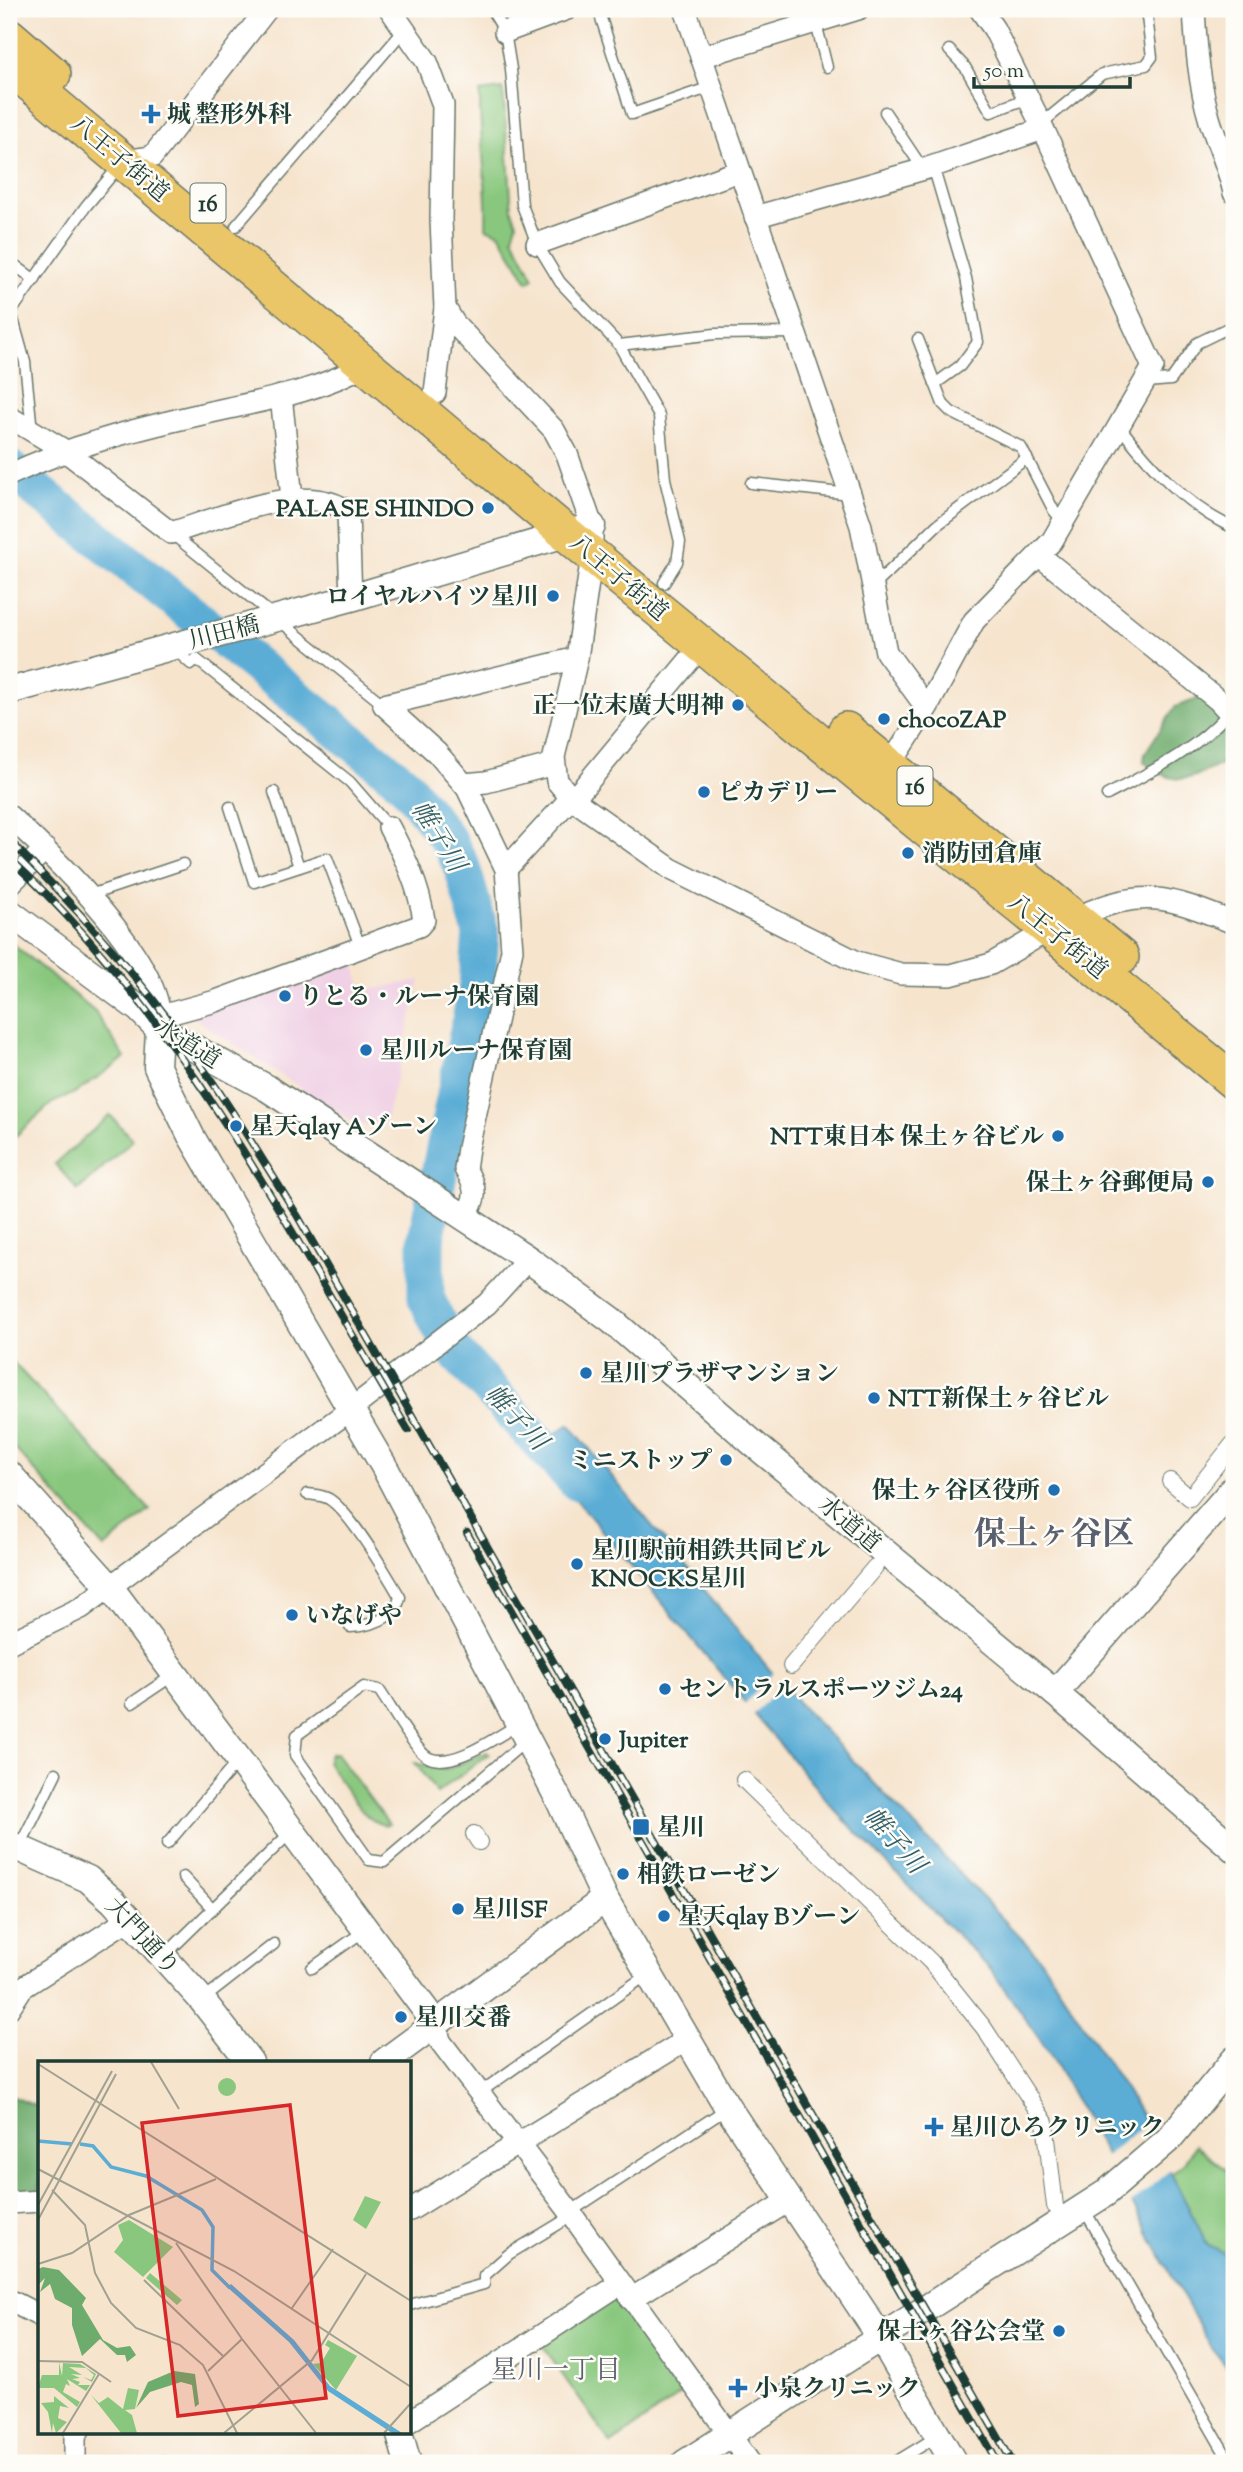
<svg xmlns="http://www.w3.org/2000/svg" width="1243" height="2472" font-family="'Sorts Mill Goudy','Noto Serif JP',serif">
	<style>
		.built { fill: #f0d0e5 }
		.green { fill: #89c77e; stroke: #548259; stroke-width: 2 }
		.forest { fill: #6eac6d; stroke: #467450; stroke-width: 2 }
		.water { fill: #5badd6; stroke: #3d7585; stroke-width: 2 }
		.pier { fill: #f6e4cd }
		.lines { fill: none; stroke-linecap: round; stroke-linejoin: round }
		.river { stroke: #5badd6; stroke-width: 37 }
		.service-casing { stroke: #6a776a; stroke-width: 13 }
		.pedestrian-casing { stroke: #6a776a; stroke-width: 18 }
		.minor-casing { stroke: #6a776a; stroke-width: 24 }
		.tertiary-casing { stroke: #6a776a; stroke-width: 29 }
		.trunk-casing { stroke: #6a776a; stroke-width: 38 }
		.service { stroke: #fff; stroke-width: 10 }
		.pedestrian { stroke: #fff; stroke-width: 16 }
		.minor { stroke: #fff; stroke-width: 21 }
		.tertiary { stroke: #fff; stroke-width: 26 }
		.trunk { stroke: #ebc669; stroke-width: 35 }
		.rail-casing { stroke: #1f3d34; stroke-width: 8 }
		.rail { stroke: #fdfcf7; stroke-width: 5; stroke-dasharray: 16; stroke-linecap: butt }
		.poi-dot { fill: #1f6fb2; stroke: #fdfcf7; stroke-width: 2.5 }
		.labels { text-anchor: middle; stroke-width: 5; stroke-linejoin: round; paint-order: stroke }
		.shield { fill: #fdfcf7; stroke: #62766e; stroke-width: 2 }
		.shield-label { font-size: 23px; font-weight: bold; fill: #1f3d34 }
		.poi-label { font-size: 24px; font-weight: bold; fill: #1f3d34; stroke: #fdfcf7; text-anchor: start }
		.street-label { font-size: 24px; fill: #1f3d34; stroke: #fdfcf7 }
		.water-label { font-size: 26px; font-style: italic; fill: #315f65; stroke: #fdfcf7 }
		.neighbourhood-label { font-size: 26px; fill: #5a606e; stroke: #fdfcf7 }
		.district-label { font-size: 32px; font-weight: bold; fill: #5a606e; stroke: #fdfcf7 }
		.inset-river { fill: none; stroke: #5badd6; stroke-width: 3.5 }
		.inset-road { fill: none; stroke: #a0a190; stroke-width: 2 }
		.view { fill: #d62828; fill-opacity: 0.15; stroke: #d62828; stroke-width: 3.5 }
		.inset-edge { fill: none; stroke: #1f3d34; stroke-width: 3.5 }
	</style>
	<rect width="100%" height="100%" fill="#fdfcf7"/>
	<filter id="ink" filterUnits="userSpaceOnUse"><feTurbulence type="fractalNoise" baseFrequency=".0143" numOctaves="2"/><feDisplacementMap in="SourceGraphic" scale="14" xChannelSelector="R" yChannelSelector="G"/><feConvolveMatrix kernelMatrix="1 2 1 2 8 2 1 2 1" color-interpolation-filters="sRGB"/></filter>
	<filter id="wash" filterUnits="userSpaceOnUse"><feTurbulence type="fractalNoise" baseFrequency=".00686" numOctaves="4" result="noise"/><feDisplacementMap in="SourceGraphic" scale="28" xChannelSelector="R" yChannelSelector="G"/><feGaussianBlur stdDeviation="1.57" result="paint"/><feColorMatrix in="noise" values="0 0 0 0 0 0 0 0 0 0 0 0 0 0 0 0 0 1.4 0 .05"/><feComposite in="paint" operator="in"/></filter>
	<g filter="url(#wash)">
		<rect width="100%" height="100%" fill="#f6e4cd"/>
		<polygon class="built" points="351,955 363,991 420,980 386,1120 368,1126 349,1120 188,1014"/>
		<g class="green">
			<path d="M503 89 512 210 517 223 513 237 534 278 528 282 499 233 486 228C488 183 479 138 480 92Z"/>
			<polygon points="9,941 95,1012 125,1058 77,1092 52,1103 9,1142"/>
			<polygon points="110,1115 133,1140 78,1190 55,1164"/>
			<polygon points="9,1358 150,1510 104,1548 9,1442"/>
			<polygon points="487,1752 489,1754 437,1793 415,1763 446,1770"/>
			<path d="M336 1753 389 1824C367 1831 339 1778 327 1762L330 1754Z"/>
			<polygon points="1195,2145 1234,2177 1234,2258 1207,2244 1171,2174 1183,2164"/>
			<polygon points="618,2291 688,2389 611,2444 541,2344"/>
		</g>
		<g class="forest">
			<path d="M1206 696 1234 723V758C1195 775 1181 793 1144 762L1145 753 1175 707Z"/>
			<polygon points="9,2095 40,2108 40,2195 9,2196"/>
		</g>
		<polygon class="water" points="569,1424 787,1691 1040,1958 1141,2114 1207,2244 1234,2258 1234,2376 1211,2347 1052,2057 991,1970 832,1807 534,1449"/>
		<g class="pier">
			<polygon points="775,1671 783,1681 751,1718 742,1707"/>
			<polygon points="1148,2120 1172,2168 1130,2205 1104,2158"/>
		</g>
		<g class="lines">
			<polyline class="river" points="9,468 405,784 448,840 462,867 481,933 477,986 426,1239 426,1298 450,1347 576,1482"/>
		</g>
	</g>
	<g filter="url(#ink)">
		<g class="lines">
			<g class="service-casing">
				<g id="service">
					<polyline points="491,9 505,32 511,69 522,205 537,244 560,282 619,345 659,416 665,479 680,542 677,562 664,583"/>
					<polyline points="598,9 632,114 711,87"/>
					<polyline points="816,23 827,67"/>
					<polyline points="949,50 965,67 991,112 1028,98"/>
					<polyline points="885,112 923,169"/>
					<polyline points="1041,124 1102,74 1146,65 1152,57 1146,9"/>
					<polyline points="933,166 966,278 978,342 960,366 935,384"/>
					<polyline points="236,226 405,29"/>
					<polyline points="9,261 35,280"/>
					<polyline points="918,339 943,404 951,412 1021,447 1054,511 1063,521"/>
					<polyline points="619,345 715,334 794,333"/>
					<polyline points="1146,382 1171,380 1197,343 1234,325"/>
					<path d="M1120 427C1150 466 1188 508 1234 528"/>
					<polyline points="32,431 25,362 11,312 86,206 121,164"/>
					<polyline points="751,483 850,494"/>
					<polyline points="171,533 384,705"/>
					<polyline points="873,587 937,525 1027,458"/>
					<polyline points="173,648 191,664 196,659 350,782 389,827"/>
					<polyline points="274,792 299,867"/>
					<path d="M1107 795C1152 771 1195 751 1229 712"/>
					<polyline points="230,807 254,882 327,858 360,946"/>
					<polyline points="90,895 183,864"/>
					<path d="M307 1494C314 1495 322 1495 329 1499 351 1513 386 1573 400 1597 396 1619 369 1626 350 1627"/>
					<polyline points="132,1703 175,1674"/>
					<path d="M519 1724C498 1736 449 1772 426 1756 414 1748 389 1704 379 1690L364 1687 297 1735 295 1755 369 1860 384 1862 527 1740"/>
					<polyline points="167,1844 238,1761"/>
					<polyline points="19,1848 56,1773"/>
					<polyline points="183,1877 212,1908"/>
					<polyline points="163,1957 291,1832"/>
					<polyline points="312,1968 364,1931"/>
					<polyline points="202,2000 274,1944"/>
					<polyline points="479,2093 648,1974"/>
					<polyline points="1084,2209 1227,2457 1218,2463"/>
					<polyline points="570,2212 728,2108"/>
					<polyline points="410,2305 484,2284 484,2276 509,2254 572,2216"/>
					<polyline points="159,2463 162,2461"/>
					<polyline points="894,2463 938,2436"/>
				</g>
			</g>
			<g class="pedestrian-casing">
				<g id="pedestrian">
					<polyline points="1170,1481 1190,1498 1233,1444"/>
					<polyline points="791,1666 875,1567"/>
					<polyline points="744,1780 931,1962 984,2028 1045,2122 1055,2206"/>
					<polyline points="474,1834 479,1842"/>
				</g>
			</g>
			<g class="minor-casing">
				<g id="minor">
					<polyline points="390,9 427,62 443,105 441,220 445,308 435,393"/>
					<polyline points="685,9 861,526 886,652 926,707"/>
					<path d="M1194 9C1196 46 1199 85 1210 121 1218 146 1229 168 1234 193"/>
					<polyline points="505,32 567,9"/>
					<polyline points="701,57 858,9"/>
					<polyline points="124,161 152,157 267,9"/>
					<polyline points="755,217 928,168 1043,129"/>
					<polyline points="537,244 739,171"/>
					<polyline points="445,308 454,323 554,430 567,454 592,526 592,555 577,658 554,757 557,781 571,798 671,869 857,962 901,974 951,975 991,964 1049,930"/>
					<polyline points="281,396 292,498"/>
					<path d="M9 417 64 450 171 533C218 519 305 479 348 512L351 598"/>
					<path d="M9 475C70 446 136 429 202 414 257 401 314 394 364 365"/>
					<polyline points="1040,556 1218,700 1234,717"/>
					<path d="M384 705 437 753 467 788 506 869 512 950 468 1148 465 1169C478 1189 477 1199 464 1218"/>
					<polyline points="384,705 577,658"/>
					<polyline points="885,773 928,706 974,621 1052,541 1153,367 1041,124 994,29 980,9"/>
					<polyline points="464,784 486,782 554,764"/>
					<polyline points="573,800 702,645"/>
					<path d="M9 816C51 854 171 968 159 1028"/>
					<polyline points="506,869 571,798"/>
					<polyline points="9,885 45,849"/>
					<path d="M1075 918C1143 887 1167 896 1234 923"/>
					<path d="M161 1016 216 1001 419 926 424 920C419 886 405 857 389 827"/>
					<polyline points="9,1643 81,1608 350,1410 487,1304 528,1259"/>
					<polyline points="9,2008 22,1988 129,1919"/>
					<polyline points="436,2024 440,2041 570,2212 750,2463"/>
					<polyline points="9,2203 40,2201"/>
					<polyline points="410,2210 688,2039"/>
					<polyline points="631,2299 790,2200"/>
					<polyline points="9,2300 40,2316"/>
					<polyline points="410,2421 620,2284"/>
					<polyline points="75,2463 75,2436 78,2432"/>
				</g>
			</g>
			<g class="tertiary-casing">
				<g id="tertiary">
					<polyline points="9,691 351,598 592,526"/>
					<polyline points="9,912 139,1009 159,1029 267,1088 528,1259 611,1320 754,1444 1055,1693 1234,1849"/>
					<polyline points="159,1029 157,1067 191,1136 385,1468 559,1800 605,1899 728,2108 881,2338 954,2463"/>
					<polyline points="9,1474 110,1587 436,2024"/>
					<polyline points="1055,1693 1234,1488"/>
					<polyline points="9,1844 88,1879 113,1901 202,2000 250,2062"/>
					<polyline points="384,2062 605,1899"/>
					<polyline points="399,2432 408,2463"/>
					<polyline points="685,2463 1106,2193 1169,2139 1234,2060"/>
				</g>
			</g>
			<g class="trunk-casing">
				<g id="trunk">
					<polyline points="9,36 53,74"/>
					<polyline points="9,66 592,555 1234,1082"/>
					<polyline points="846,730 1121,957"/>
				</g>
			</g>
			<use href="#service" class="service"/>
			<use href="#pedestrian" class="pedestrian"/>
			<use href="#minor" class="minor"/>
			<use href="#tertiary" class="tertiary"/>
			<use href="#trunk" class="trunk"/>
			<g class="rail-casing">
				<g id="rail">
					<path d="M9 840C65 897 120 955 168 1019 215 1082 256 1149 297 1215L1013 2463"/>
					<path d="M9 858C182 1017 289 1230 408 1430"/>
					<polyline points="467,1533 998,2463"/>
				</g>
			</g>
			<use href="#rail" class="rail"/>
		</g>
	</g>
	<g class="poi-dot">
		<path d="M147.5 103.5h7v7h7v7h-7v7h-7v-7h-7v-7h7z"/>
		<circle cx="488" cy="508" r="7"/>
		<circle cx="553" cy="596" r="7"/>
		<circle cx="738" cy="705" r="7"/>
		<circle cx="884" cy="719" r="7"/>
		<circle cx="704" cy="792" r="7"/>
		<circle cx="908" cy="853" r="7"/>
		<circle cx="285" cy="996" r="7"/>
		<circle cx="366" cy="1050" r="7"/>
		<circle cx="236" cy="1126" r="7"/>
		<circle cx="1058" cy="1136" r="7"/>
		<circle cx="1208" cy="1182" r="7"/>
		<circle cx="586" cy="1373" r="7"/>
		<circle cx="874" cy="1398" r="7"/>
		<circle cx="726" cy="1460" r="7"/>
		<circle cx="1054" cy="1490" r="7"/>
		<circle cx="577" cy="1564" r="7"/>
		<circle cx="292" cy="1615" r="7"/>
		<circle cx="665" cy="1689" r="7"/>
		<circle cx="605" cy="1739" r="7"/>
		<rect x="632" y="1818" width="18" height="18" rx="3.5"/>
		<circle cx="623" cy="1874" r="7"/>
		<circle cx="458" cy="1909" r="7"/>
		<circle cx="664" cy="1916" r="7"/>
		<circle cx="401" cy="2017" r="7"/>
		<path d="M930.5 2116.5h7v7h7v7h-7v7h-7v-7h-7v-7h7z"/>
		<circle cx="1059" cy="2331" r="7"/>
		<path d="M734.5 2377.5h7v7h7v7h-7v7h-7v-7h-7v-7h7z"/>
	</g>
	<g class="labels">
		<g class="shield">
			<rect x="190.5" y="183.5" width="35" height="39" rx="5"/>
			<rect x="897.5" y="766.5" width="35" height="39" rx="5"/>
		</g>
		<g class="shield-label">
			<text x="208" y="211">16</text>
			<text x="915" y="794">16</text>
		</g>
		<g class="poi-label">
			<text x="167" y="122">城 整形外科</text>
			<text x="474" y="516" text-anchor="end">PALASE SHINDO</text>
			<text x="539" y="604" text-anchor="end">ロイヤルハイツ星川</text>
			<text x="724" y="713" text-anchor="end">正一位末廣大明神</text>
			<text x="898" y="727">chocoZAP</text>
			<text x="718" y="800">ピカデリー</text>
			<text x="922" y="861">消防団倉庫</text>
			<text x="299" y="1004">りとる・ルーナ保育園</text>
			<text x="380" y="1058">星川ルーナ保育園</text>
			<text x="250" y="1134">星天qlay Aゾーン</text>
			<text x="1044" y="1144" text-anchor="end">NTT東日本 保土ヶ谷ビル</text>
			<text x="1194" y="1190" text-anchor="end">保土ヶ谷郵便局</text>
			<text x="600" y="1381">星川プラザマンション</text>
			<text x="888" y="1406">NTT新保土ヶ谷ビル</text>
			<text x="712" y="1468" text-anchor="end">ミニストップ</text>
			<text x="1040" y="1498" text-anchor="end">保土ヶ谷区役所</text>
			<text x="591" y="1558">星川駅前相鉄共同ビル<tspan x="591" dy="28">KNOCKS星川</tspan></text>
			<text x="306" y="1623">いなげや</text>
			<text x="679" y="1697">セントラルスポーツジム24</text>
			<text x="619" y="1747">Jupiter</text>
			<text x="657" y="1835">星川</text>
			<text x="637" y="1882">相鉄ローゼン</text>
			<text x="472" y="1917">星川SF</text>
			<text x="678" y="1924">星天qlay Bゾーン</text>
			<text x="415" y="2025">星川交番</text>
			<text x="950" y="2135">星川ひろクリニック</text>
			<text x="1045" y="2339" text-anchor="end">保土ヶ谷公会堂</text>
			<text x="754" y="2396">小泉クリニック</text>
		</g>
		<g class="street-label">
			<text transform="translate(120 158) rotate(40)" y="8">八王子街道</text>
			<text transform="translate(619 577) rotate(40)" y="8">八王子街道</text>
			<text transform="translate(224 632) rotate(-14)" y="8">川田橋</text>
			<text transform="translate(1058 936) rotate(39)" y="8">八王子街道</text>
			<text transform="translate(188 1043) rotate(32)" y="8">水道道</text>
			<text transform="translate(850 1524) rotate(40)" y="8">水道道</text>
			<text transform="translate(143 1936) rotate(47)" y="8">大門通り</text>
		</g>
		<g class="water-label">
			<text transform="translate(439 836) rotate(58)" y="9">帷子川</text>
			<text transform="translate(517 1417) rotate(47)" y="9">帷子川</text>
			<text transform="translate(895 1840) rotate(48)" y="9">帷子川</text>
		</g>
		<g class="neighbourhood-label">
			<text x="556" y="2378">星川一丁目</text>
		</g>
		<g class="district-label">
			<text x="1054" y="1544">保土ヶ谷区</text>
		</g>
	</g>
	<g transform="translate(38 2061)">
		<rect width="373" height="373" fill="#f6e4cd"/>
		<path d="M180 26a9 9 0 1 1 18 0a9 9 0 1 1-18 0ZM327 135 343 141 328 168 315 159ZM91 159 135 186 105 216 76 191 85 179 80 164ZM112 212 144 239 139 244 108 217ZM290 279 319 295 298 329 275 303 283 302 292 287 287 284ZM21 301 24 315 25 302 42 303 58 313 54 321 45 316 53 319 56 314 48 307 31 306 44 314 33 313 42 317 34 318 42 321 40 324H52L48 330 29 318 32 325 28 323 25 331 42 341 39 346 16 327H0L4 314H21ZM90 327 101 329 97 348 87 349 94 354 99 372H83L53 334 61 342 70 336 85 348ZM16 335 31 347 22 345 20 357 29 361 18 372 15 362 14 372 10 351 3 342 16 341Z" fill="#89c77e"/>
		<path d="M5 206 21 209 48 237 44 244 65 279 79 287 92 285 98 294 89 301 87 294H79L62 278 44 295 34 264V247L17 238 12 223 2 231 7 217 0 224V208ZM136 310 157 313 161 343 157 346 154 324 143 321 112 331 98 347 110 321Z" fill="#6eac6d"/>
		<path d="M193 223 256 279 292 325 364 372H354L290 330 251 281 189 226Z" fill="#5badd6"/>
		<path class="inset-river" d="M0 80 34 83M42 83 55 85 73 106 108 115 164 149 175 166 174 209 192 227"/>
		<path class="inset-road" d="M113 1 141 48M0 3 373 240M0 108 196 210 373 326M14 129 47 164 57 212 73 242 98 267 142 284 165 304 199 372M0 144 74 10M0 159 78 13M138 182 204 278 278 372M0 203 34 192 91 154 178 118M106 219 186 296M254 247 295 188M0 300 44 301 73 321M170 310 204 278M25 372 61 313M186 372 274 299 328 213M346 372 373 342"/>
		<path class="view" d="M252 44 288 337 140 355 104 62Z"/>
		<rect width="373" height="373" class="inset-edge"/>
	</g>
	<rect width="1243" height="2472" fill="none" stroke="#fdfcf7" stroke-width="35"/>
	<path d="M974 77v10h156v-10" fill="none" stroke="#1f3d34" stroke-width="3.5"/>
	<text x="984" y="77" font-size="21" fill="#1f3d34" stroke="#fdfcf7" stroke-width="5" paint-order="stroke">50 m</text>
</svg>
